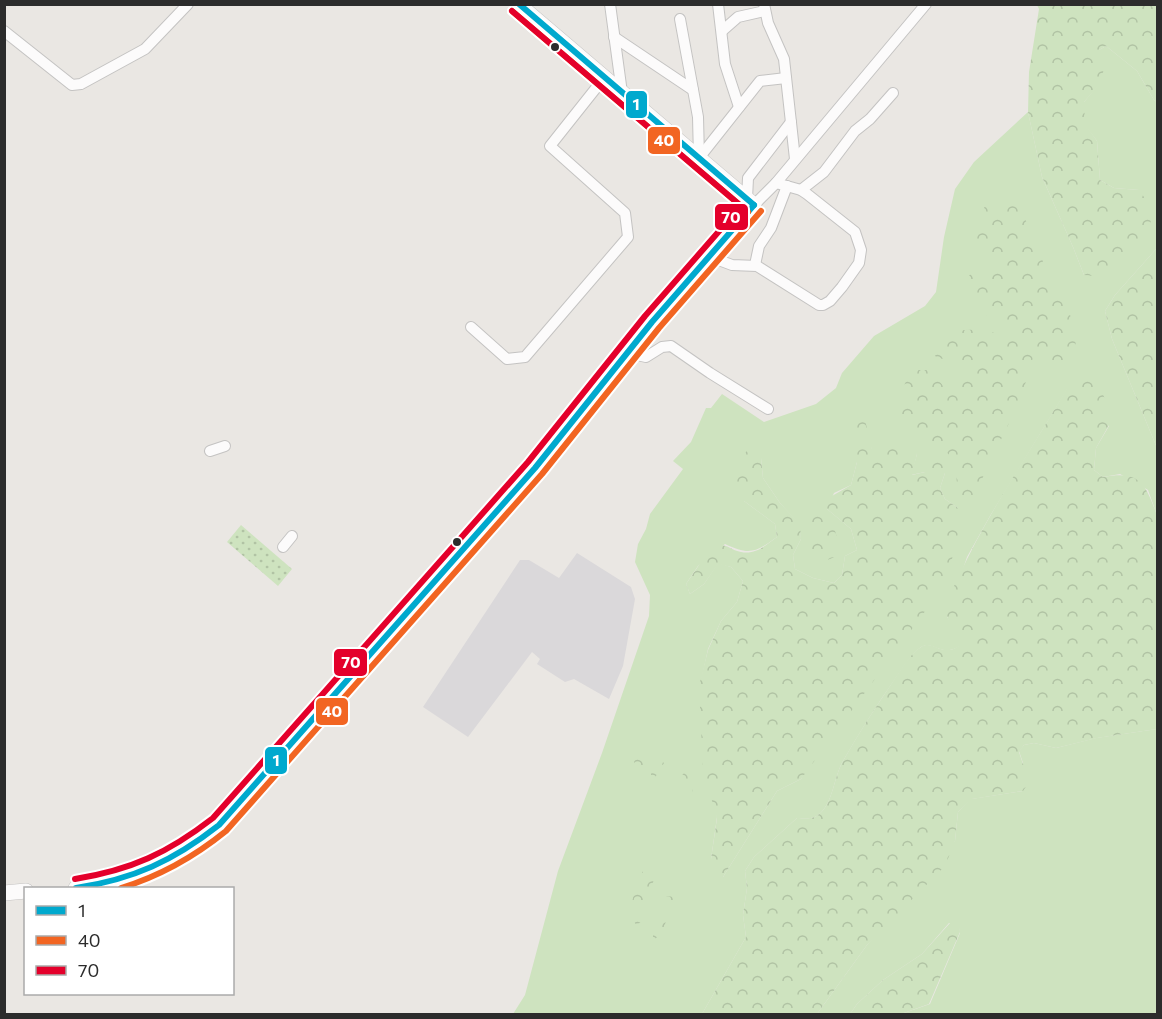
<svg xmlns="http://www.w3.org/2000/svg" width="1162" height="1019" font-family="Commissioner,sans-serif">
	<style>
		.industrial { fill: #dad8da }
		.grass { fill: #cee3bf; fill-rule: evenodd }
		.forest { fill: url(#forest-crowns) }
		.park { fill: url(#park-dots) }
		.lines { fill: none; stroke-linecap: round; stroke-linejoin: round }
		.street-casing { stroke: #c4c3c2; stroke-width: 12 }
		.secondary-casing { stroke: #c4c3c2; stroke-width: 16 }
		.street { stroke: #fcfbfb; stroke-width: 10 }
		.secondary { stroke: #fcfbfb; stroke-width: 15 }
		.bus-1-casing { stroke: #fff; stroke-width: 10 }
		.bus-2-casing { stroke: #fff; stroke-width: 10 }
		.bus-3-casing { stroke: #fff; stroke-width: 10 }
		.bus-1 { stroke: #00a9ce; stroke-width: 6 }
		.bus-2 { stroke: #f26522; stroke-width: 6 }
		.bus-3 { stroke: #e4002b; stroke-width: 6 }
		.bus-dot { fill: #2c2c2c; stroke: #fff; stroke-width: 2 }
		.line-badge { stroke: #fff; stroke-width: 2 }
		.badge-label { font-size: 16px; text-anchor: middle; font-weight: bold; fill: #fff }
	</style>
	<defs>
		<pattern id="forest-crowns" width="20" height="18" patternUnits="userSpaceOnUse" patternTransform="scale(1.5)"><rect width="20" height="18" fill="#cee3bf"/><path d="M2 6a3 3 0 1 1 6 0M12 15a3 3 0 1 1 6 0" fill="none" stroke="#b1c3a4"/></pattern>
		<pattern id="park-dots" width="8" height="8" patternUnits="userSpaceOnUse" patternTransform="scale(1.5)"><rect width="8" height="8" fill="#cee3bf"/><path d="M2 2h.1M6 6h.1" fill="none" stroke="#b1c3a4" stroke-width="1.8" stroke-linecap="round"/></pattern>
	</defs>
	<rect width="100%" height="100%" fill="#eae7e3"/>
	<polygon class="industrial" points="577,553 631,587 635,599 623,666 609,699 574,679 565,682 537,664 540,659 532,652 468,737 423,707 520,560 529,560 559,578"/>
	<g class="grass">
		<path d="M1106 46 1137 71 1154 100 1157 102V248L1115 295 1105 311 1112 339 1157 448V515L1148 490 1120 474 1103 477 1094 470 1096 448 1109 426 1074 378 990 516 967 557 947 617 959 634 960 646C941 658 933 640 921 647 911 654 902 669 895 679 876 706 859 733 843 761 833 778 833 808 815 817 810 819 802 818 797 818L754 857 745 871 747 888 743 915 746 937 702 1014H513L525 995 558 871 602 753 649 616 650 595 635 562 638 544 646 529 650 514 683 469 673 461 691 442 706 408H711L722 394 764 422 816 404 836 388 842 373 874 336 925 306 936 292 944 237 955 189 974 162 1028 112 1042 177 1073 247 1084 275 1139 190 1114 188 1100 180 1097 141 1084 124V102L1099 84V50ZM857 422 872 449H889L917 454 911 475 925 472 945 473 940 488 945 499 958 508 801 779 777 791 723 877 711 859 717 817 700 686 708 649 721 621 737 602 743 581 731 567 718 563 704 584 690 594 686 584 698 566 725 544C750 556 756 552 777 537L775 524 744 501 761 458 763 478 780 503 799 524 801 539 793 555 795 569 813 578 834 583 842 575 845 556 857 550 851 529 827 509 834 493 851 485 857 462Z"/>
		<polygon points="1157,729 1157,1014 901,1014 930,1004 960,933 958,923 949,923 922,954 883,980 857,1004 850,1014 817,1014 867,945 955,841 958,812 971,799 1023,791 1023,763 1019,751 1024,745 1034,743 1056,748 1096,738"/>
	</g>
	<g class="forest">
		<path d="M1037 5H1157V102L1154 100 1137 71 1106 46 1099 50 1106 63 1099 85 1084 102 1085 124 1097 141 1100 180 1114 188 1139 190C1143 196 1150 204 1151 211 1155 242 1116 261 1094 276L1084 275 1073 247 1042 177 1028 112 1029 72 1039 9Z"/>
		<path d="M1004 198 1018 202 1044 264 1072 319 1076 346 1069 362 1060 364 1035 351 1021 398 971 502 964 503 957 497C957 478 958 460 942 448L932 452 923 448 918 435 903 426 899 414 905 383 917 370H931L944 387H952L966 375 963 365 936 357 931 349C937 344 943 335 950 333 967 327 992 330 1007 338L1013 332C991 317 971 311 963 283L973 271 991 267 1000 258 980 249 974 241 981 212 989 201Z"/>
		<polygon points="1157,248 1157,448 1112,339 1105,311 1115,295"/>
		<path d="M1083 373 1095 377 1111 412 1109 425 1096 448 1094 470 1103 477C1140 470 1145 483 1157 515V729L1097 738 1056 748 1034 743 1024 745 1019 752 1029 782 1023 791 972 799 958 812 955 841 945 866 867 945 817 1014H702L746 937 743 915 747 888 745 871 754 857 797 818C802 818 810 819 815 817 833 808 833 778 843 761 858 734 875 708 892 683 900 671 909 655 921 647 933 639 941 658 959 646 958 628 945 623 946 608 946 599 954 587 958 578 990 508 1035 445 1073 378Z"/>
		<path d="M865 420 872 449H889L912 445 917 454 912 475 925 472 935 460 944 461 945 473 940 488 945 499 958 508 961 521 952 559 926 610 801 779 777 791 723 877 714 879 711 873V859L717 818 703 770 699 686 708 650 721 621 737 602 743 581 731 567 718 564 704 584 690 594 686 584 712 546C730 543 727 549 741 552 756 555 766 545 777 537L775 524 744 501 733 479 737 458 750 449 761 458 763 478 780 503 800 524 801 539 793 555 795 569 813 578 834 583 842 575 845 556 857 550 851 529 827 509 825 500 851 485 857 462V422Z"/>
		<path d="M817 504C832 523 840 531 837 556L825 561 811 552 810 508Z"/>
		<polygon points="637,756 650,764 659,759 664,763 656,776 653,787 647,786 646,782 651,777 651,771 638,766 634,763 635,758"/>
		<path d="M689 770 694 772 695 781 691 796 684 799 678 797 675 791C677 783 680 774 689 770Z"/>
		<path d="M653 859 657 863 658 869 648 896 643 921 636 925 630 913C632 899 640 867 653 859Z"/>
		<path d="M667 896 674 897 678 907 670 906 667 908C666 922 666 931 655 939H653V934C664 923 658 909 667 896Z"/>
		<polygon points="950,923 959,923 960,932 929,1004 901,1014 850,1014 857,1004 883,980 922,954"/>
	</g>
	<polygon class="park" points="241,525 292,569 278,586 227,542"/>
	<g class="lines">
		<g class="street-casing">
			<g id="street">
				<polyline points="610,4 622,93"/>
				<polyline points="718,4 725,64 739,107"/>
				<polyline points="764,4 768,23 784,59 795,159"/>
				<polyline points="680,19 698,117 699,158"/>
				<polyline points="4,31 72,85 81,84 145,49 188,4"/>
				<polyline points="722,31 738,17 765,11"/>
				<polyline points="614,37 693,90"/>
				<polyline points="699,158 760,81 786,78"/>
				<polyline points="801,190 824,172 855,131 870,119 893,93"/>
				<polyline points="747,199 748,178 791,122"/>
				<polyline points="754,205 776,183 926,4"/>
				<polyline points="708,256 732,265 757,266 819,305 823,305 830,301 842,287 859,263 861,250 855,232 807,194 801,190 776,183"/>
				<polyline points="755,265 759,246 771,228 787,186"/>
				<polyline points="471,327 507,359 525,357 628,237 625,213 550,146 604,78"/>
				<polyline points="628,353 646,357 662,347 671,346 710,373 768,409"/>
				<polyline points="210,451 225,446"/>
				<polyline points="283,547 292,536"/>
			</g>
		</g>
		<g class="secondary-casing">
			<g id="secondary">
				<path d="M76 888C137 880 172 863 219 825L535 468 652 322 754 205 518 4"/>
				<polyline points="4,893 26,891"/>
			</g>
		</g>
		<use href="#street" class="street"/>
		<use href="#secondary" class="secondary"/>
		<g class="bus-1-casing">
			<g id="bus-1">
				<polyline points="519,4 754,205"/>
				<path d="M76 888C134 879 173 861 219 825L535 468 652 322 754 205"/>
			</g>
		</g>
		<g class="bus-2-casing">
			<g id="bus-2">
				<polyline points="512,11 748,212"/>
				<path d="M121 888C160 876 194 857 226 831L542 474 659 328 761 211"/>
			</g>
		</g>
		<g class="bus-3-casing">
			<path id="bus-3" d="M75 879C131 870 168 853 213 818L528 462 645 316 741 206 512 11"/>
		</g>
		<use href="#bus-1" class="bus-1"/>
		<use href="#bus-2" class="bus-2"/>
		<use href="#bus-3" class="bus-3"/>
	</g>
	<g class="bus-dot">
		<circle cx="555" cy="47" r="5"/>
		<circle cx="457" cy="542" r="5"/>
	</g>
	<g class="line-badge">
		<rect x="625" y="90" width="23" height="29" rx="6" fill="#00a9ce"/>
		<rect x="647" y="126" width="34" height="29" rx="6" fill="#f26522"/>
		<rect x="714" y="203" width="35" height="28" rx="6" fill="#e4002b"/>
		<rect x="333" y="648" width="35" height="29" rx="6" fill="#e4002b"/>
		<rect x="315" y="697" width="34" height="29" rx="6" fill="#f26522"/>
		<rect x="264" y="746" width="24" height="29" rx="6" fill="#00a9ce"/>
	</g>
	<g class="badge-label">
		<text x="636" y="110">1</text>
		<text x="664" y="146">40</text>
		<text x="731" y="223">70</text>
		<text x="351" y="668">70</text>
		<text x="332" y="717">40</text>
		<text x="276" y="766">1</text>
	</g>
	<rect width="1162" height="1019" fill="none" stroke="#2c2c2c" stroke-width="12"/>
	<rect x="24" y="887" width="210" height="108" fill="#ffffff" stroke="#ababab" stroke-width="1.5"/>
	<rect x="36" y="906" width="30" height="9" fill="#00a9ce" stroke="#ababab" stroke-width="1.5"/>
	<text x="78" y="917" font-size="18" fill="#2c2c2c">1</text>
	<rect x="36" y="936" width="30" height="9" fill="#f26522" stroke="#ababab" stroke-width="1.5"/>
	<text x="78" y="947" font-size="18" fill="#2c2c2c">40</text>
	<rect x="36" y="966" width="30" height="9" fill="#e4002b" stroke="#ababab" stroke-width="1.5"/>
	<text x="78" y="977" font-size="18" fill="#2c2c2c">70</text>
</svg>
